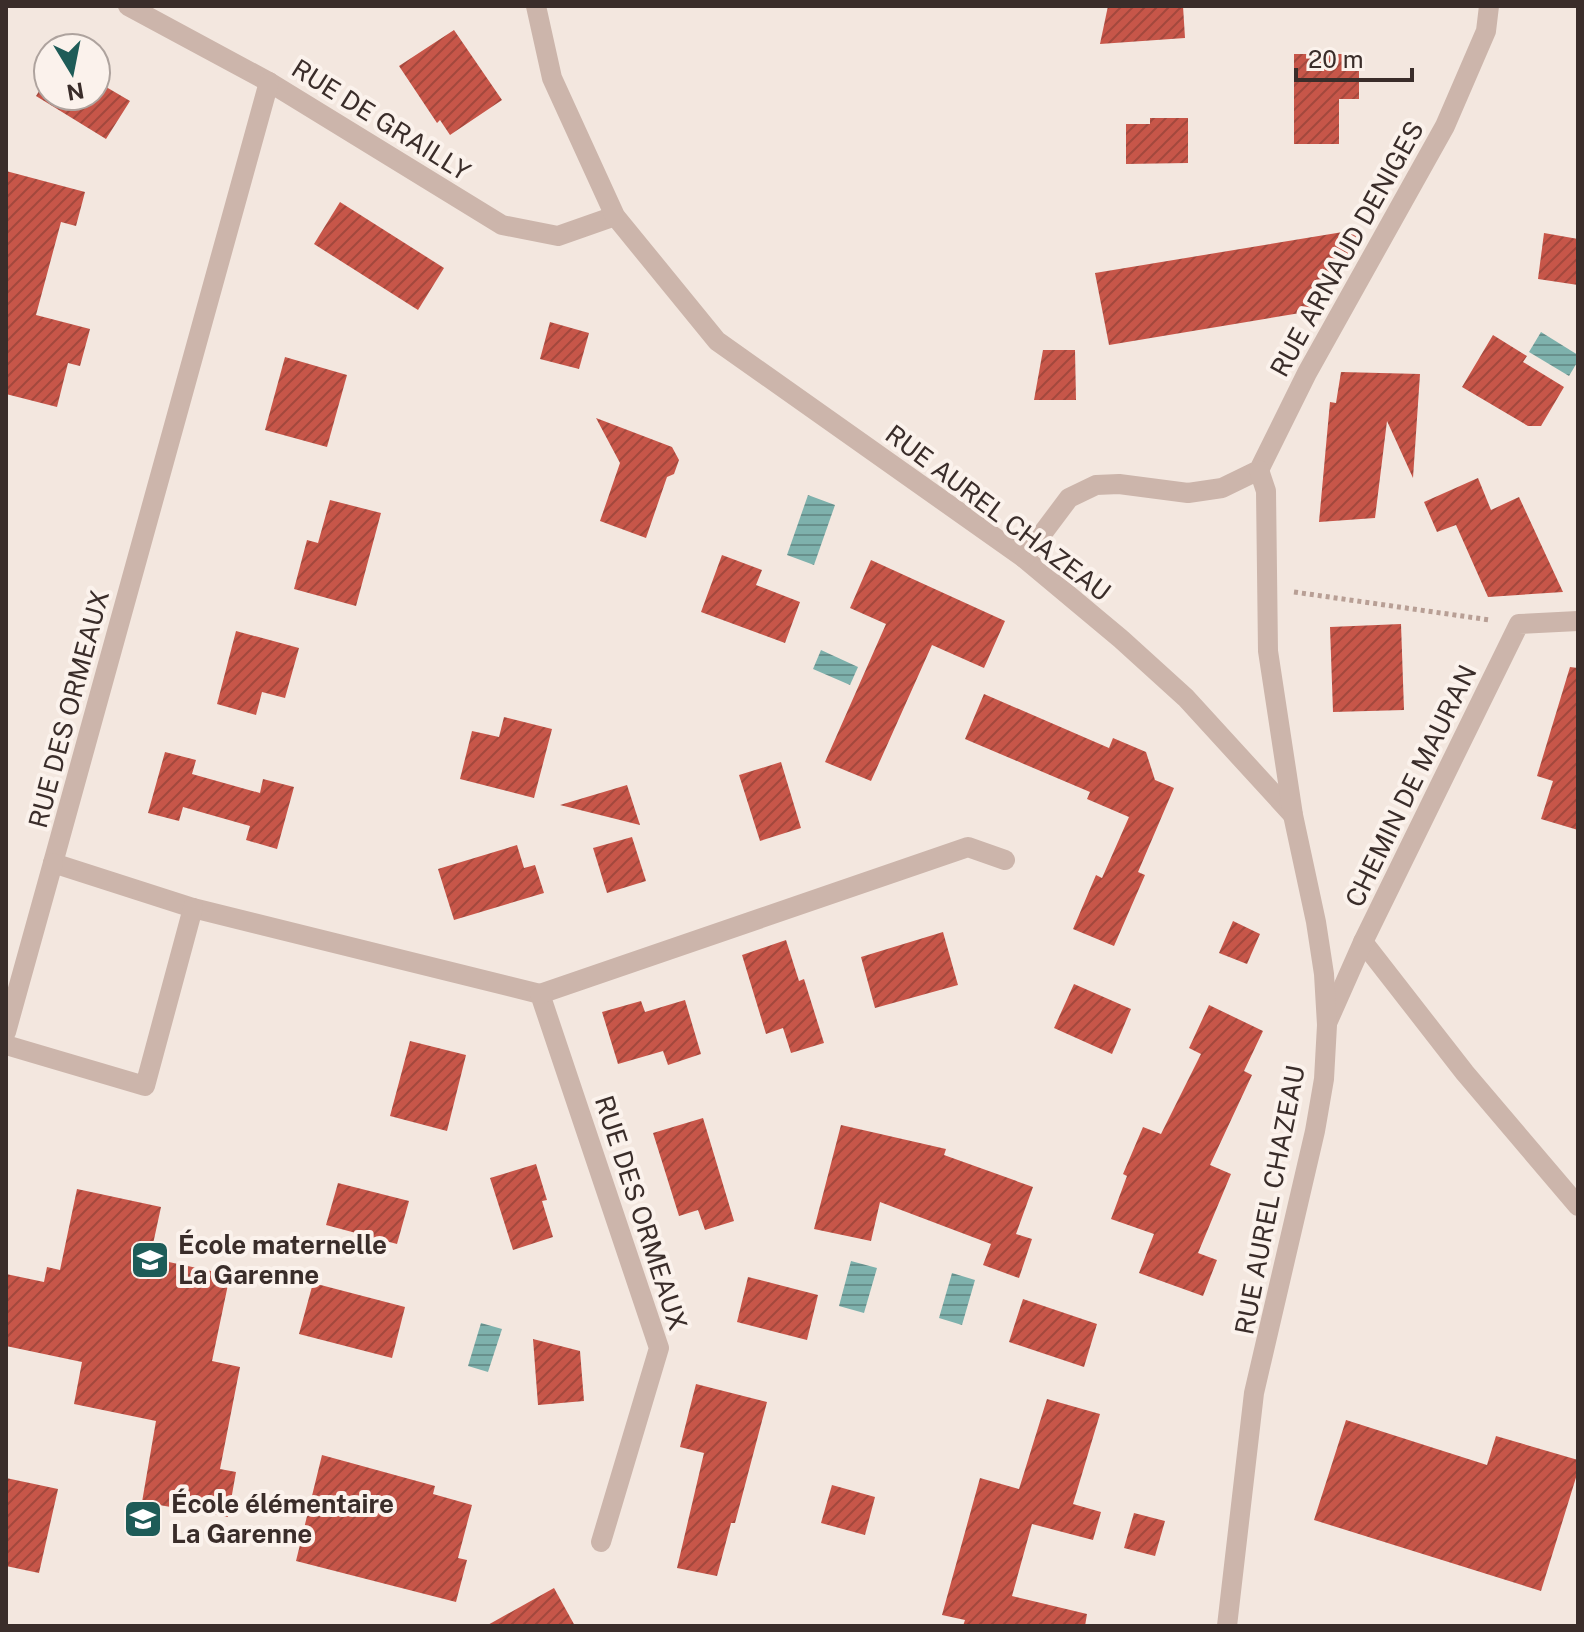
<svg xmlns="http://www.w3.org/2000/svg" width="1584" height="1632" font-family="'Public Sans',sans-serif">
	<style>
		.water { fill: url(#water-rules) }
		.building { fill: url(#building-hatch) }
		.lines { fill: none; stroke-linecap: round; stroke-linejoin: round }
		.path { stroke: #b89f95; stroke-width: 5; stroke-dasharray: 4 4; stroke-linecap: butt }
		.minor { stroke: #ccb5ab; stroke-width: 20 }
		.labels { text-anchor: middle; stroke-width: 8; stroke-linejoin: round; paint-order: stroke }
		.street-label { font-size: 26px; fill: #3a2d2a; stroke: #fbf2ec }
		.poi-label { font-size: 26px; font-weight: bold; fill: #3a2d2a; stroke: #fbf2ec; text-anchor: start }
	</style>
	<defs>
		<pattern id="water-rules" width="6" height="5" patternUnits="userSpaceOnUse" patternTransform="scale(2)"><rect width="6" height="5" fill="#7eb1ac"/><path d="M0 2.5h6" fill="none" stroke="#68908c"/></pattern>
		<pattern id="building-hatch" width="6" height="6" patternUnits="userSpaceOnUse" patternTransform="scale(2)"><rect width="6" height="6" fill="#c75649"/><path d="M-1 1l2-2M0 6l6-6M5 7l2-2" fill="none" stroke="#a3483d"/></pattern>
	</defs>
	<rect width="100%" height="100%" fill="#f3e7df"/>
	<g class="water">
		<polygon points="1541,332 1578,355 1578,361 1569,376 1529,352"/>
		<polygon points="808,495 835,505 814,565 787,555"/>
		<polygon points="821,650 858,667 850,685 813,669"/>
		<polygon points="851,1261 877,1268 864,1313 839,1306"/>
		<polygon points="952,1273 975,1280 962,1325 939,1318"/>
		<polygon points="481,1323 502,1329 488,1372 468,1366"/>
	</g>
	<g class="building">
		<polygon points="1108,6 1183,6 1185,38 1100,44"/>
		<polygon points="454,30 502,100 450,135 440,120 437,123 399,66"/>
		<polygon points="1294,54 1359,54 1359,99 1339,99 1339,144 1294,144"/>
		<polygon points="48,77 48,96 96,96 96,81 130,101 106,139 36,96"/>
		<polygon points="1150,118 1188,118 1188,163 1126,164 1126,124 1150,124"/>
		<polygon points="6,171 85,192 76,226 61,222 36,315 90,329 80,366 68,363 57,407 6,394"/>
		<polygon points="340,202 444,268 418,310 314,244"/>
		<polygon points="1361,229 1318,310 1109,345 1095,273"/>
		<polygon points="1544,233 1578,239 1578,285 1538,279"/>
		<polygon points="550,322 589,333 579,369 540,359"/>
		<polygon points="1493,335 1527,356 1523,362 1564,387 1541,426 1528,426 1462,387"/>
		<polygon points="1043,350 1075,350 1076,400 1034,400"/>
		<polygon points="285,357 347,375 327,447 265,430"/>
		<polygon points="1341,372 1420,374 1413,478 1387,421 1375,518 1319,522 1330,402 1336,403"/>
		<polygon points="596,418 672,447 679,460 674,474 667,477 646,538 600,521 620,463"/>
		<polygon points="1478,478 1491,510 1519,497 1563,592 1488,597 1456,525 1437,532 1424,502"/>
		<polygon points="330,500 381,513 356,606 294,589 307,540 318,543"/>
		<polygon points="722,555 762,570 756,585 800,602 785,643 701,612"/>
		<polygon points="871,560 1005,621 984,668 932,645 871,781 825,762 886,624 850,608"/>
		<polygon points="1401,624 1404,710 1333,712 1330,627"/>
		<polygon points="236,631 299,648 285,698 262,692 256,715 217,704"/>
		<polygon points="1570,667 1578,668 1578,830 1541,819 1553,781 1537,776"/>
		<polygon points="984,694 1109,748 1113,738 1146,752 1155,780 1174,788 1138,872 1145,875 1114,946 1073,929 1096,875 1102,878 1129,817 1087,799 1090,792 965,739"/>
		<polygon points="504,717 552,729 534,798 460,779 472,731 499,737"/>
		<polygon points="165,752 196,760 192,774 260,793 263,779 294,787 277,849 246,840 250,826 183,807 179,821 148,813"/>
		<polygon points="781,762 801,828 760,841 739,775"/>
		<polygon points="627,785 640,825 560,805"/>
		<polygon points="632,837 646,881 607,893 593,848"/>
		<polygon points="517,845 524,868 535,865 544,893 454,920 438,869"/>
		<polygon points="1233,921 1260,934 1247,964 1219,953"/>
		<polygon points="943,932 958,985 875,1008 861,957"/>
		<polygon points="786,940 799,981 804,979 824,1043 791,1053 783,1028 766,1034 742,955"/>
		<polygon points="1074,984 1131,1009 1112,1054 1054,1028"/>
		<polygon points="685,1000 701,1054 668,1065 663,1051 618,1064 602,1012 641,1001 645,1012"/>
		<polygon points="1209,1005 1263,1031 1244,1071 1252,1075 1210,1165 1231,1174 1198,1253 1217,1260 1203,1296 1139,1273 1154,1234 1111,1219 1127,1176 1123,1174 1143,1127 1161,1134 1201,1054 1189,1048"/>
		<polygon points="410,1041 466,1055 447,1131 390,1116"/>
		<polygon points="703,1118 734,1221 705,1230 698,1210 679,1216 653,1133"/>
		<polygon points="841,1125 946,1149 944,1155 1033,1187 1016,1234 1032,1239 1019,1278 983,1265 991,1244 880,1202 871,1241 814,1229"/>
		<polygon points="536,1164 547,1200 542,1201 553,1237 513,1250 490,1178"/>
		<polygon points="338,1183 409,1201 397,1244 326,1225"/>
		<polygon points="77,1189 161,1207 150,1258 230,1275 212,1361 240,1367 220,1469 236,1472 228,1517 142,1502 156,1421 74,1404 82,1362 6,1346 6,1274 44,1282 47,1267 60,1270"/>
		<polygon points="748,1277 818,1295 807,1340 737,1322"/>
		<polygon points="313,1283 405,1307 392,1358 299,1334"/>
		<polygon points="1023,1299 1097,1324 1084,1367 1009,1342"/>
		<polygon points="533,1339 580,1351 584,1401 538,1405"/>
		<polygon points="696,1384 767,1402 735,1523 731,1523 717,1576 677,1568 704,1453 680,1447"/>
		<polygon points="1047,1399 1100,1414 1073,1504 1101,1512 1093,1540 1032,1524 1012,1596 1087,1614 1085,1626 963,1626 965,1620 942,1615 980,1478 1019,1489"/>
		<polygon points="1346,1420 1487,1465 1496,1436 1578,1460 1578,1471 1541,1591 1314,1520"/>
		<polygon points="322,1455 435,1486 433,1494 472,1505 458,1558 467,1560 456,1602 296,1561"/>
		<polygon points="6,1478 58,1489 39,1573 6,1566"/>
		<polygon points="832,1485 875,1497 865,1535 821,1523"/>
		<polygon points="1134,1513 1165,1521 1155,1556 1124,1548"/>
		<polygon points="554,1588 575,1626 486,1626"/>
	</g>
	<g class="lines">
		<polyline class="path" points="1294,592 1490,620"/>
		<g class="minor">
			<polyline points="128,6 269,82 502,225 558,236 615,216"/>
			<polyline points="536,6 552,78 615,216 717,341 1024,558 1121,639 1186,698 1293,815"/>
			<polyline points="269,82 53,863 193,908 540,994 659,1348 601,1542"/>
			<polyline points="1024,558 1069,498 1096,485 1119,484 1188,493 1222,488 1259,470 1307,373 1445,126 1486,31 1489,6"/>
			<polyline points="1363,942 1465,1073 1578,1206"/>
			<polyline points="540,994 968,847 1005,860"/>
			<polyline points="1328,1021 1363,942 1519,624 1578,621"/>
			<polyline points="6,1032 53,863"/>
			<polyline points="6,1045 145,1086 193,908"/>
			<polyline points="1227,1626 1254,1393 1315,1131 1324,1079 1327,1025 1324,974 1316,922 1293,815 1268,651 1266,491 1259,470"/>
		</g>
	</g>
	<defs>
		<g id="school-square" transform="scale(2)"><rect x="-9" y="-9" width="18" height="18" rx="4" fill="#1e5c58" stroke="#fbf2ec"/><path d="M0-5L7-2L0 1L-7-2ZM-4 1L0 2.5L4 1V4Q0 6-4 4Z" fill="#fff"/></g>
	</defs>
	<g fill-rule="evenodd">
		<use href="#school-square" x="150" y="1260"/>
		<use href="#school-square" x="143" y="1519"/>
	</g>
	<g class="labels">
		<g class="street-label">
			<text transform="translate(381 120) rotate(32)" y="9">RUE DE GRAILLY</text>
			<text transform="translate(1347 249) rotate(-61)" y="9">RUE ARNAUD DENIGES</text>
			<text transform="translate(998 513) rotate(37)" y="9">RUE AUREL CHAZEAU</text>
			<text transform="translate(69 709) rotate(-75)" y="9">RUE DES ORMEAUX</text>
			<text transform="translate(1411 786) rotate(-64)" y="9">CHEMIN DE MAURAN</text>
			<text transform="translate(1270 1200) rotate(-79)" y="9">RUE AUREL CHAZEAU</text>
			<text transform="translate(641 1213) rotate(72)" y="9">RUE DES ORMEAUX</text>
		</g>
		<g class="poi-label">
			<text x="178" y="1254">École maternelle<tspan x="178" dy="30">La Garenne</tspan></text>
			<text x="171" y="1513">École élémentaire<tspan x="171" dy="30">La Garenne</tspan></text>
		</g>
	</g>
	<rect width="1584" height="1632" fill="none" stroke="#3a2d2a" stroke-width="16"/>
	<g transform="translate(72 72) rotate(170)"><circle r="38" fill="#fbf2ec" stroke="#aea39e" stroke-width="2"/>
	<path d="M0-6L14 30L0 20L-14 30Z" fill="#1e5c58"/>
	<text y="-12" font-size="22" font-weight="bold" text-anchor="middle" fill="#3a2d2a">N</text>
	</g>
	<path d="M1296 68v12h116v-12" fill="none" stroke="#3a2d2a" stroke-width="4"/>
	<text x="1308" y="68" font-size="24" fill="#3a2d2a" stroke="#fbf2ec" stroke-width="6" paint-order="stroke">20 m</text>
</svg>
